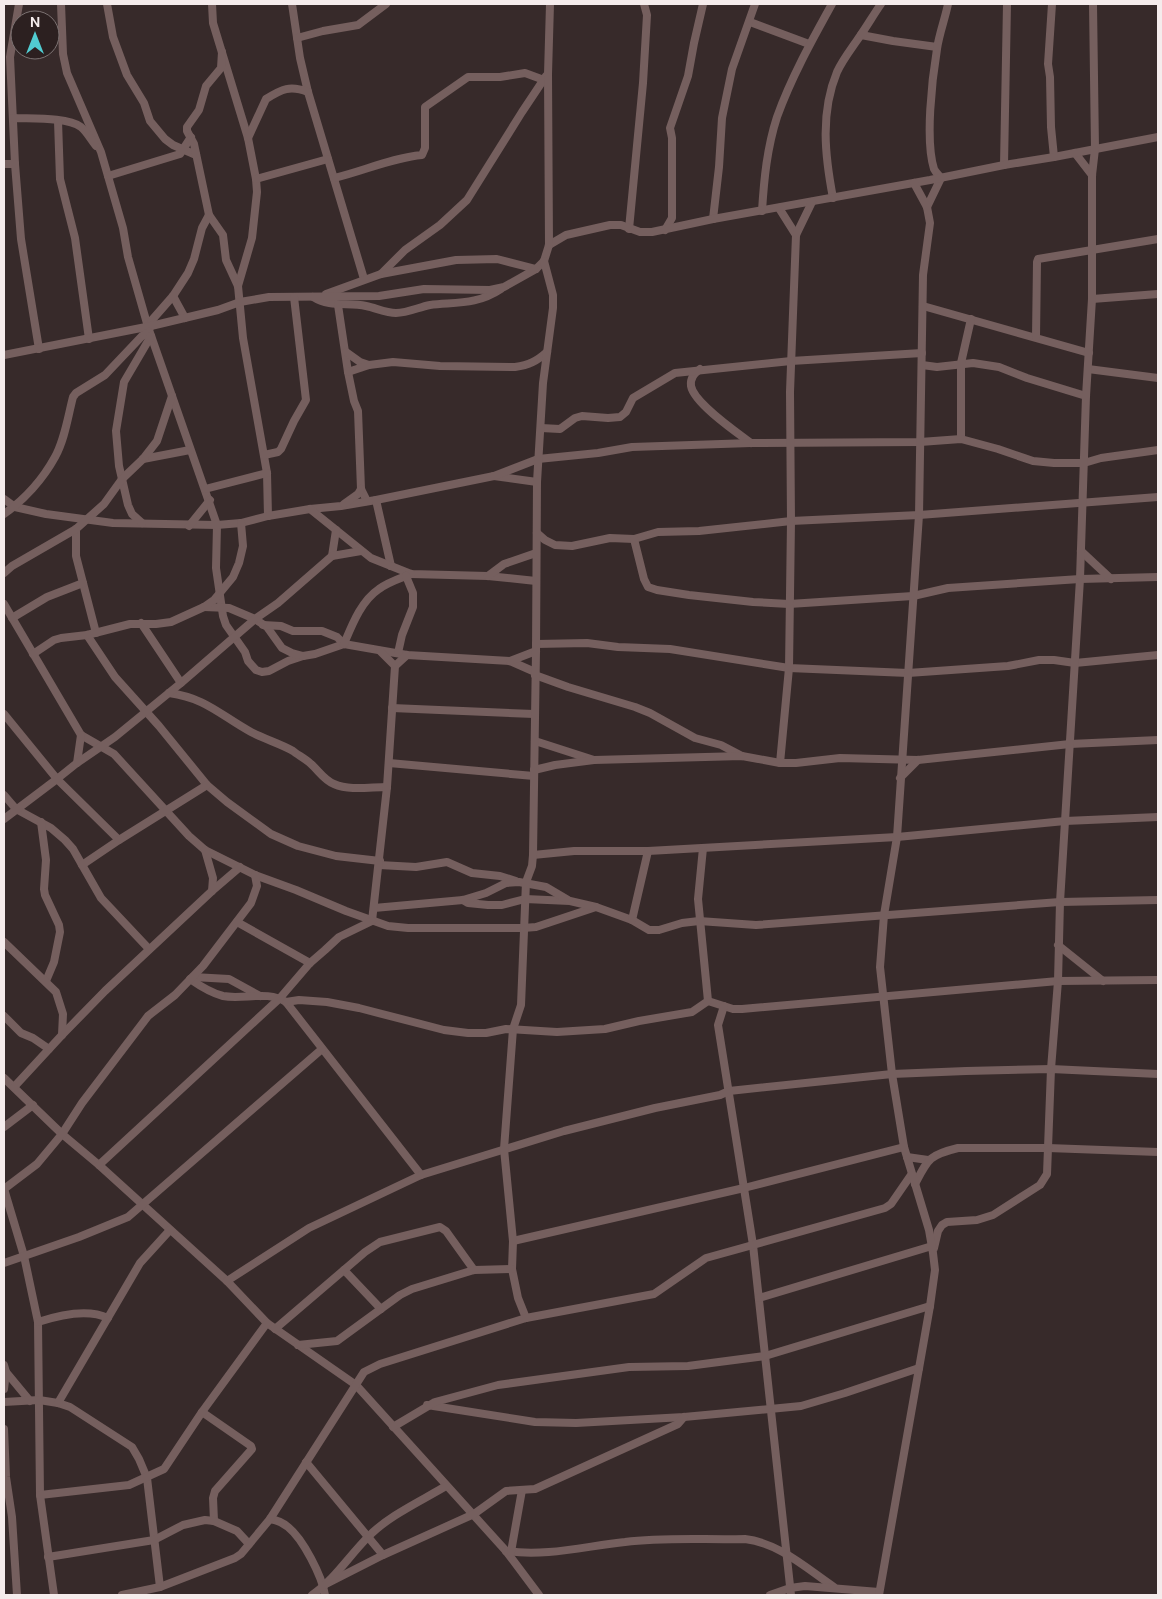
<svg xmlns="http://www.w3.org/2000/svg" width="1162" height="1599" viewBox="0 0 1162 1599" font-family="'DM Sans',sans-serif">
<rect width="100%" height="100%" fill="#372a2a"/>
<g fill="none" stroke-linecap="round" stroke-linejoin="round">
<!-- minor -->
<g stroke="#755f5e" stroke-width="8">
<polyline points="19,4 10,57 15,164 21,239 39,349"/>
<polyline points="61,4 63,54 67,73 101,152 123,228 128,257 148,327 217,525 216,568 223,616 226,625 245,652 248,661 256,670 262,672 269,671 288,661 303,656"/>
<polyline points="107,4 113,37 127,75 144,103 150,121 165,139 173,145 196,155"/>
<polyline points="212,4 213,23 248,138 256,179 257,192 252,238 238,286"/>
<polyline points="292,4 300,58 308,92 364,279"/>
<polyline points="1052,4 1048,64 1050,77 1051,127 1054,157"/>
<polyline points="750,22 809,44"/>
<polyline points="861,35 893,41 937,47"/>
<polyline points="297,38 323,31 358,25 386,4"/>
<polyline points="222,52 221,68 206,86 199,110 187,127 187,131 194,144 209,215 223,235 226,260 238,286 243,338 267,473 268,516"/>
<path d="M13 118C31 119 67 117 81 127 87 132 91 140 96 146"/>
<polyline points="58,121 60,179 75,238 89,339"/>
<path d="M248 138 266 99C282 89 290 85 308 92"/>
<polyline points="1075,153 1092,175"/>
<polyline points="4,164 15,164"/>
<polyline points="1004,165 1007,4"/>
<polyline points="108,176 180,154 191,137"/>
<path d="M334 178C364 171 391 158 422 155L425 148V107L468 77H500L525 73 544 80"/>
<polyline points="256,179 328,159"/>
<path d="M833 198C825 156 820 113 837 72 843 59 852 48 860 36 867 26 874 14 881 4"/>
<path d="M927 207 941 178C939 175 936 173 934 169 925 141 932 79 937 49 939 34 945 19 948 4"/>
<polyline points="779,208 796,235"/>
<path d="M762 211C764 179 767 148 777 117 791 78 812 40 832 4"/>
<polyline points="713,219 719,167 722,118 732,69 755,4"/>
<polyline points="629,229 643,83 647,15 644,4"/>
<polyline points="665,230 672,218 672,138 670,128 688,76 694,43 703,4"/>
<polyline points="549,245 566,235 610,225 621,225 640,232 652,232 713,219 930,180 1004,165 1054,157 1158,137"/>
<polyline points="381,274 405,250 440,225 467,200 522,112 546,76"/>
<polyline points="326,294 381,274 456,260 497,259 536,269"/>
<polyline points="173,296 185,318"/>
<path d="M313 297C330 308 348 302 366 306 376 308 386 313 396 313 408 313 419 307 430 305 456 302 477 305 501 289"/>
<polyline points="1092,299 1158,294"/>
<polyline points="338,305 348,372 354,401 358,411 361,489 367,501"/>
<polyline points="923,306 1089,353"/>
<polyline points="151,326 152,320 173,296 188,273 194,259 202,228 209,215"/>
<polyline points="1036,337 1037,262 1038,259 1158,239"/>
<polyline points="346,352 360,362 369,365"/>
<polyline points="4,355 151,326 218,310 240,302 269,297 379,296 424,289 490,290 504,287 536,269 544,261 549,245 548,74 550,4"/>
<polyline points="922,365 937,367 973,363 999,367 1027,378 1086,396"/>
<path d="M700 369C694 374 690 378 691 386 694 403 736 432 751 443"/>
<polyline points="1088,369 1158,378"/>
<path d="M348 372 369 365 393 362 440 366 515 367C529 365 537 361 547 352"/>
<polyline points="541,428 560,429 575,418 582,416 608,418 620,417 626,412 633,398 675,373 791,361 922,353"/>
<polyline points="961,439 961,363 971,319"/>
<polyline points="264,455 278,452 281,449 294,421 306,400 294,297"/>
<polyline points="143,459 190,450"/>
<polyline points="494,476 537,482"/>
<polyline points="205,489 267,473"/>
<polyline points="4,499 15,507 46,514 113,523 217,525 241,523 268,516 310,509 341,506 376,500 494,476 538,459 598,453 632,447 751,443 920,442 961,439 998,449 1033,461 1054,463 1084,463 1101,458 1158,450"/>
<polyline points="376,500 391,566"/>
<polyline points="344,504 358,494 361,489"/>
<polyline points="310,509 371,558 411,574 488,576 536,581"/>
<path d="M4 514C24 500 43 479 55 457 65 439 68 416 73 397L76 393 105 375 142 336 149 332"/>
<polyline points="142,523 132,514 128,505 119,466 116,431 124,382 151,336"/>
<polyline points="189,526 210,500"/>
<polyline points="76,529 76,556 96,633"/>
<polyline points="537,533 545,540 555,545 572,546 610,538 634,539 658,532 699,531 791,521 919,515 1158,497"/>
<polyline points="634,539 644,579 648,587 657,590 689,595 753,602 789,604 913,596 948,588 1080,579 1158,577"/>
<polyline points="1081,551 1111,579"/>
<polyline points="332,556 336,530"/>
<polyline points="4,573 12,566 76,529 104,504 122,479 143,459 157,441 172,396"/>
<polyline points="488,576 504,564 536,553"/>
<polyline points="4,604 81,735 114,754 189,836 205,850 255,875 296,890 346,911 388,926 408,928 523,928 536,927 596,907"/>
<polyline points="204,607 229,608 255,619 267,627 282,648 292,653 303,656 315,654 344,644 407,655 510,661 535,672"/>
<polyline points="12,618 47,597 83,583"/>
<polyline points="141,623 181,683"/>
<polyline points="263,625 281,626 293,631 322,631 337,637 344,644"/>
<polyline points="87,635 115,677 159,726 207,785 227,802 271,834 298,846 336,856 380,861"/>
<path d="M344 644C352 625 361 601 379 589 388 582 401 578 411 574"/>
<polyline points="536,644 587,643 618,647 670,649 789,668 908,673 1008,666 1039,660 1054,660 1075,663 1158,655"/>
<polyline points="380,651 395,666"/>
<polyline points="398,653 402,635 413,607 413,593 406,576"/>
<polyline points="33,654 54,640 61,638 87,635 130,624 156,624 171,622 204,607 214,600 233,577 239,563 243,546 241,523"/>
<polyline points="510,661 536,651"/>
<polyline points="535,675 568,687 635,707 650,713 695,738 721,745 742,756"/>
<path d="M169 693C206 698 220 715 251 732 264 739 281 744 293 751 298 755 306 759 311 764 319 771 324 780 334 784 350 791 370 787 387 787"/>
<polyline points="392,708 534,714"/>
<polyline points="4,714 57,779 119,840"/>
<polyline points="535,741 594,760"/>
<polyline points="77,763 81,735"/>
<polyline points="389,763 534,776"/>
<polyline points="780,763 789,668 791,521 790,392 796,235 812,202"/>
<polyline points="534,770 555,765 594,760 742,756 780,763 796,763 840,758 918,760 1070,744 1158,740"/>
<polyline points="900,778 918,760"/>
<polyline points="4,795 16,809 51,828 65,840 73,849 101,898 149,949"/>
<polyline points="4,819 57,779 77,763 115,737 181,683 255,619 278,603 332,556 361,551"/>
<polyline points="41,822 46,860 44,889 45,895 59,925 60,932 54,962 46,981"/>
<polyline points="205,850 213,878 212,891"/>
<polyline points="533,855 574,851 648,851 897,837 1065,821 1158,817"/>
<polyline points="82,865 119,840 207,785"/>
<polyline points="379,865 416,867 447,862 472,873 500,876 516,881"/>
<polyline points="463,900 468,903 488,905 502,905 525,899 570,901 596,907 632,920 649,930 659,930 682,923 699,921 756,925 1060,902 1158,900"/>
<polyline points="374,908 463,900 486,893 506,883 519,882 546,887 568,900"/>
<polyline points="632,920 648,851"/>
<polyline points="372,921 387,787 395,666 407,655"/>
<polyline points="237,922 310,963"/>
<polyline points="4,942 56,992 63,1014 62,1035"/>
<polyline points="1058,945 1103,981"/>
<polyline points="193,977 229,979 260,996"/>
<path d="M190 979C200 986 211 993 223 996 243 1000 268 990 286 1002L421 1175"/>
<polyline points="708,1001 733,1009 742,1009 1058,981 1158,980"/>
<polyline points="286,1002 299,1000 327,1002 359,1008 444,1030 468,1033 486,1033 506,1029 557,1032 605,1029 639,1021 692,1012 708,1001 698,899 703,848"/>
<polyline points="724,1006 718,1025 753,1245 791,1595"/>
<polyline points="4,1016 21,1033 33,1038 49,1049"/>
<polyline points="4,1078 62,1134 99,1165 227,1281 267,1323 356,1385 506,1551 539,1595"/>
<polyline points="14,1087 62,1035 105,991 212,891 240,867"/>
<polyline points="4,1127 33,1105"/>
<polyline points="907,1157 928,1160"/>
<polyline points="99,1165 280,998 310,963 325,950 339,937 372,921"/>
<path d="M915 1184C928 1159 929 1155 958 1148H1048L1158 1152"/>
<polyline points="4,1189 24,1256 38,1322 40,1495 54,1595"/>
<polyline points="4,1189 37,1164 62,1134 82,1103 148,1016 175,995 203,966 251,903 257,886 255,875"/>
<polyline points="513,1241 744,1188 904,1147"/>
<polyline points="934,1248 938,1231 942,1225 947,1222 977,1220 993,1215 1040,1185 1047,1174 1051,1069 1058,981 1060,902 1080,579 1086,396 1092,299 1092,175 1095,149 1093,4"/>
<polyline points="4,1263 79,1237 128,1217 322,1049"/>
<polyline points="344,1270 381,1309"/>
<polyline points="227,1281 309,1228 421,1175 564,1131 655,1108 720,1095 729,1091 892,1074 966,1071 1051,1069 1158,1074"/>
<polyline points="759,1298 932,1246"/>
<polyline points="526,1318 518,1298 512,1269 513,1241 504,1149 513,1029 521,1005 526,882 532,866 533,855 536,651 537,482 543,383 553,308 553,295 544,261"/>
<path d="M38 1322C59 1315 87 1308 108 1318"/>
<polyline points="275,1329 365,1252 380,1242 440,1227 446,1231 474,1270"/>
<polyline points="298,1345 337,1341 400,1295 412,1289 474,1270 512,1269"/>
<polyline points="4,1365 6,1372 4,1389"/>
<polyline points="6,1372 30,1401"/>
<polyline points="4,1402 39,1400 58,1403 70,1407 132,1447 139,1459 147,1478 160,1587"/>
<polyline points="58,1403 140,1263 170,1230"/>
<polyline points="427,1405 535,1422 576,1423 684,1417 801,1406 845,1393 919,1368"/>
<polyline points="202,1412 251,1446 252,1449 215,1491 213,1498 214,1521"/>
<polyline points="393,1427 435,1402 498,1385 629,1367 688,1366 765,1356 930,1306"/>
<polyline points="4,1429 6,1477 12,1517 17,1595"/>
<polyline points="306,1462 383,1555"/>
<polyline points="40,1495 129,1485 164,1469 202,1412 267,1323"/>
<path d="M270 1519C277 1520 282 1522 288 1527 303 1539 322 1576 325 1595"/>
<path d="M506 1551C546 1557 586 1546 625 1542 664 1537 705 1540 745 1539 779 1543 806 1568 834 1587"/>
<polyline points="511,1552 522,1490"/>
<polyline points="48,1557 154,1540 183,1525 205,1520 214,1521 237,1531 249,1544"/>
<polyline points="326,1584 383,1555 474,1514 506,1491 535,1489 678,1424 684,1417"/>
<polyline points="122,1595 160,1587 235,1558 241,1554 270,1519 364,1372 380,1364 526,1318 654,1294 706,1258 885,1208 891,1204 911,1175"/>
<path d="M312 1595C334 1580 349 1556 368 1537 388 1516 421 1501 446 1486"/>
<polyline points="770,1595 790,1588 805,1586 879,1592"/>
<polyline points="879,1595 930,1306 935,1270 933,1253 929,1230 904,1147 892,1074 880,967 884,915 897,837 919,515 923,275 930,223 927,207 914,183"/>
</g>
</g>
<!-- border -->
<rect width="1162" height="1599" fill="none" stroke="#f5ecec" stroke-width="10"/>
<!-- north arrow -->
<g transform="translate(35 35)"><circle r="24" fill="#2c2020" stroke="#7c7272"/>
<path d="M0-4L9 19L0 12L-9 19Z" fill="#51ccd1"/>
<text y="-8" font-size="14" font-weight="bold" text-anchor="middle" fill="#f5ecec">N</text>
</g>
</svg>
